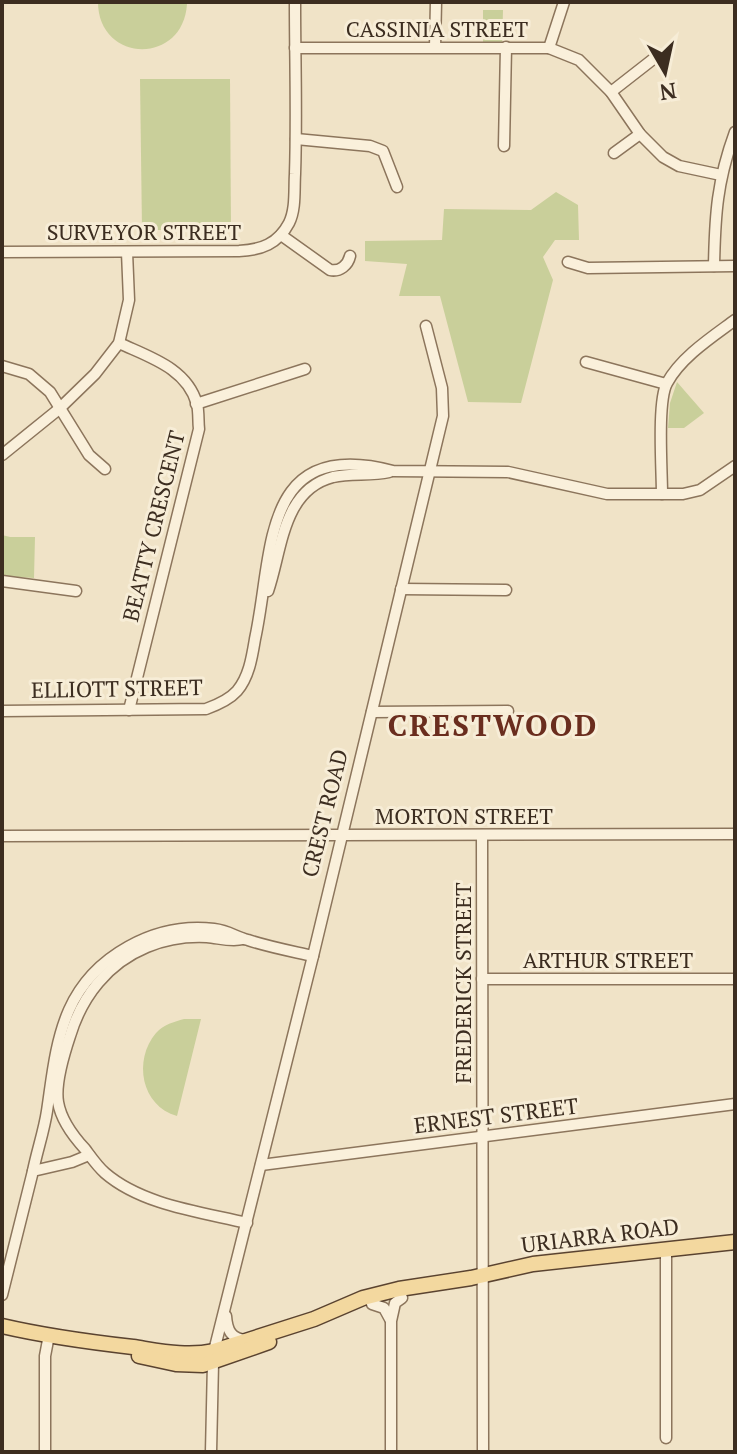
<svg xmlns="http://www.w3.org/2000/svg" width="737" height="1454" viewBox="0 0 737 1454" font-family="'PT Serif',serif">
<rect width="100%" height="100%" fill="#f0e3c7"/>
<!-- green -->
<g fill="#c9cf9a">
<path d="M98 2H187V4C183 66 98 63 98 2Z"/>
<polygon points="483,10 503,10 502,48 483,48"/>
<polygon points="140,79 230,79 231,230 142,230"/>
<polygon points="556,192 578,205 579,240 555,240 543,257 553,280 521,403 468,402 440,296 399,296 407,264 365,261 365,241 442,240 444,209 531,210"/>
<polygon points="677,382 704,413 684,428 668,428 670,403"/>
<polygon points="2,535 10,537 35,537 34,578 2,576"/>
<path d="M184 1019H201L177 1116C141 1106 133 1060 156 1033 164 1024 174 1022 184 1019Z"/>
</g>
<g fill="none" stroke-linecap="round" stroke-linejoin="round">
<!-- minor casing -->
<g stroke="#8c755c" stroke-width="13">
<g id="minor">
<polyline points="435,47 436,2"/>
<polyline points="295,48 549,48 579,60 611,92 640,134 663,157 679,166 721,175"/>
<polyline points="549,48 564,2"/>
<polyline points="611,92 652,60"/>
<polyline points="296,139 370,146 383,151 397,187"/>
<polyline points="504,146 506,47"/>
<polyline points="614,153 640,134"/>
<path d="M281 235 330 270C340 272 348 265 350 256"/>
<path d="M2 252 239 251C261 250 278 244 289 223 296 209 294 190 295 174 297 117 295 59 295 2"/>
<polyline points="568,262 588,268 735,266"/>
<path d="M714 266C715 215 717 181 735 132"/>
<path d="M119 343C149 357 187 368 197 404 199 412 198 421 199 429L129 710"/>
<polyline points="586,362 666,384"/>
<polyline points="2,366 29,374 50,392 89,455 105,469"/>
<polyline points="196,404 305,369"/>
<polyline points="2,455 59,409 95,374 119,343 129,300 127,252"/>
<path d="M662 494C662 470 657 401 667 383 681 357 712 337 735 320"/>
<polyline points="2,581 76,591"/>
<polyline points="401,589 506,590"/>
<path d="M268 591C282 551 282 490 333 477 351 473 371 476 389 472"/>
<path d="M2 711 206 709C217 705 229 700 237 691 249 677 252 657 255 639 274 552 260 436 393 471L508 472 607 494H683L700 490 735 466"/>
<polyline points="372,712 508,711"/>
<polyline points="482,835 483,1452"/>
<polyline points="2,836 735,834"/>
<path d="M243 939C231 942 219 938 207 937 187 936 166 939 147 947 108 963 82 996 70 1036 64 1054 55 1084 58 1102 61 1120 73 1136 85 1149 91 1157 97 1166 105 1173 142 1205 201 1212 247 1223"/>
<polyline points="482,979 735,979"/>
<polyline points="261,1165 735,1104"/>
<path d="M33 1171C37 1151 44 1131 47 1111 52 1078 55 1042 69 1010 93 956 155 922 214 929 230 931 235 937 248 940 269 947 291 951 313 956"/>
<polyline points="666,1249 666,1438"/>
<polyline points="2,1295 33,1171 72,1162 89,1155"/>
<polyline points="372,1304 384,1308 390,1319"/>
<path d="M226 1316C227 1330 231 1339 246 1340"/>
<polyline points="214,1351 313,956 443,416 442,388 426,326"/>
<polyline points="45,1452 45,1356 49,1335"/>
<polyline points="211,1452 213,1363"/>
<polyline points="391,1452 391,1321 395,1303 402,1298"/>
</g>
</g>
<!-- major casing -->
<g stroke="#5a4330" stroke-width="17">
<g id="major">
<path d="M2 1326C45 1336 89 1342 133 1347 160 1351 187 1357 214 1351L314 1319 363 1298 399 1289 471 1278 533 1264 735 1242"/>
<polyline points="139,1356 176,1364 203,1365 269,1342"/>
</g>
</g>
<!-- minor -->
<use href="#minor" stroke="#faf0db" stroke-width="10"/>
<!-- major -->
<use href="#major" stroke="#f3d89f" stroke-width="14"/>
</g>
<g text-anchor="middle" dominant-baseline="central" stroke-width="6" stroke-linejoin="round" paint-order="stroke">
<!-- street labels -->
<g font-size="22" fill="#3c2d20" stroke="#f7edd7">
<text x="437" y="28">CASSINIA STREET</text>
<text x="144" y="231">SURVEYOR STREET</text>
<text transform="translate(153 526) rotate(-76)">BEATTY CRESCENT</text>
<text transform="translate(117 688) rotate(-1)">ELLIOTT STREET</text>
<text transform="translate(324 813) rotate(-76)">CREST ROAD</text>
<text x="464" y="815">MORTON STREET</text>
<text x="608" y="959">ARTHUR STREET</text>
<text transform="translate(462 983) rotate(-90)">FREDERICK STREET</text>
<text transform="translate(496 1115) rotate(-7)">ERNEST STREET</text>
<text transform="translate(600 1235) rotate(-7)">URIARRA ROAD</text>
</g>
<!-- district labels -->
<g font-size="30" font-weight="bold" letter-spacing="2" fill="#6a2d1e" stroke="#f7edd7">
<text x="493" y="725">CRESTWOOD</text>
</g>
</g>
<!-- border -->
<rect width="737" height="1454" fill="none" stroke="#3c2d20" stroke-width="8"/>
<!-- north arrow -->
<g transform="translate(665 72) rotate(171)" stroke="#f7edd7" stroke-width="6" paint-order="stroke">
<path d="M0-6L14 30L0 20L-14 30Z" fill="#3c2d20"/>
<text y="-12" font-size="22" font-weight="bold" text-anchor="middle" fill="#3c2d20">N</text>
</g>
</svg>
